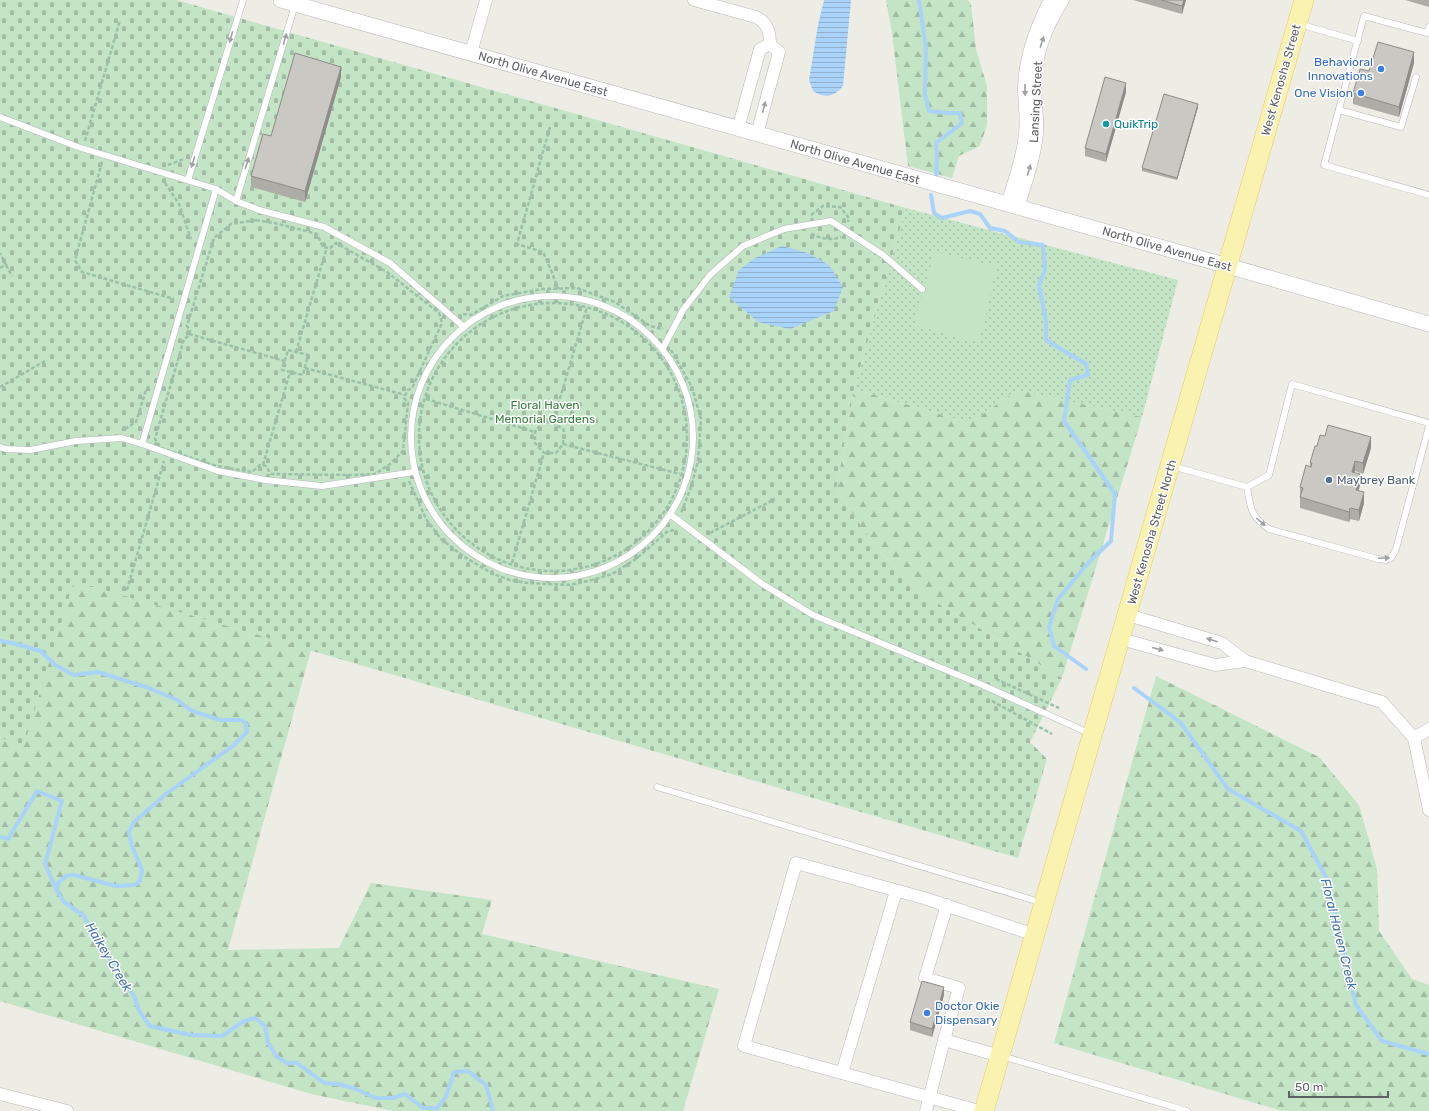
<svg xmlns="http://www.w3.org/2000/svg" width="1429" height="1111" viewBox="0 0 1429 1111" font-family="Rubik,sans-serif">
<defs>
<pattern id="grass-dots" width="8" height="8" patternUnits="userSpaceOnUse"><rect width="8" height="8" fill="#c3e4c5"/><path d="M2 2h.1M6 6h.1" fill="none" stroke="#a2bca4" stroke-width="1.8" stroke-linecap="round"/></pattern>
<pattern id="forest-firs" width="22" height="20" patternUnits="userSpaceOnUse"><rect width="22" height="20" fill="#c3e4c5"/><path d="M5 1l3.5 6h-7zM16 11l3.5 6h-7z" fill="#a2bca4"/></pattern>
<pattern id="cemetery-stones" width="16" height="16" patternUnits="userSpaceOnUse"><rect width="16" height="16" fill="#c3e4c5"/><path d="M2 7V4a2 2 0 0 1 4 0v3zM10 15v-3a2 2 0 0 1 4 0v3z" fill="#a2bca4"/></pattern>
<pattern id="water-rules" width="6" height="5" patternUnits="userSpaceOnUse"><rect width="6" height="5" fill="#aad3fa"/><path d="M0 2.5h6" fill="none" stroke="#8eafce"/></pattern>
</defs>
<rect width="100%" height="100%" fill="#eeede5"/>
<!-- grass -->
<polygon fill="url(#grass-dots)" points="906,208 1178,280 1142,417 1017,390 970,423 854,389"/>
<!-- forest -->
<g fill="url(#forest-firs)">
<polygon points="886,0 968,0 971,4 976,49 987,86 987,125 980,146 959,156 952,178 908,166 892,33"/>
<polygon points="854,389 970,423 1017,390 1142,417 1062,678 914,589 876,547 836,490"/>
<polygon points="74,580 311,650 228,950 339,948 371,883 492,900 482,934 719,989 683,1111 393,1111 311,1094 0,1001 0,738 24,744"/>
<polygon points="1156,676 1319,757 1359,805 1377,869 1379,931 1412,979 1429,985 1429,1111 1282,1111 1054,1043"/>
</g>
<!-- cemetery -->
<polygon fill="url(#cemetery-stones)" points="0,0 176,0 906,208 854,389 836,490 876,547 914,589 1062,678 1030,742 1047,759 1018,858 74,581 24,745 0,738"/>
<!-- garden -->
<polygon fill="#c3e4c5" points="934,252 997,266 979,343 914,325"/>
<!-- water -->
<g fill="url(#water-rules)">
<path d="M824 0H851L843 86C834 97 825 99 813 91L809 80 818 25Z"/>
<polygon points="782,246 808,253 829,265 843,287 834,311 790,329 758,322 729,297 739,270 755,258"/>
</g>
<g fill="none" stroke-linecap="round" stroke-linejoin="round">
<!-- stream -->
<g stroke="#aad3fa" stroke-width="4">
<polyline points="919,0 926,48 925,94 929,111 948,113 960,113 962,123 936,143 937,158 936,177"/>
<polyline points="931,195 934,213 942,218 970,211 980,214 990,228 1005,231 1019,242 1043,245 1045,270 1039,285 1046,321 1046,340 1086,364 1088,375 1070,380 1064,421 1115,494 1111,541 1089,562 1058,599 1049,627 1054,646 1086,669"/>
<polyline points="0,641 12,643 41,651 55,665 74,675 98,672 149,688 177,700 192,711 220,720 242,720 246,724 247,732 234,745 166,794 133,823 129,832 131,844 142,870 140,881 135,885 116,886 74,875 66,876 58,883 57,891 64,902 84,916 91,930 134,996 139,1011 150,1026 191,1035 222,1036 244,1021 255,1018 265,1026 268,1043 277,1057 287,1063 297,1063 324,1083 338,1084 353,1088 376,1098 393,1098 405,1094 423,1108 437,1108 446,1097 454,1072 468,1071 486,1085 493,1111"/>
<polyline points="1134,688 1180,722 1228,789 1301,831 1327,879 1356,1005 1382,1041 1429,1054"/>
<polyline points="0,837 8,839 37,791 62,801 45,864 57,891"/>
</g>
<!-- service casing -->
<g stroke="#b6b7bb" stroke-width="7">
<g id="service">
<polyline points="1299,24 1358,41"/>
<polyline points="1429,27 1427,33 1364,16 1324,165 1429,195"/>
<polyline points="1339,110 1401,127 1416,77"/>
<polyline points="0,117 78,147 216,189 236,201 259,210 324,227 390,263 464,327"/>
<polyline points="188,180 243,0"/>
<polyline points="236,201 295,5"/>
<circle cx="552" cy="437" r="141"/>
<polyline points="663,348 683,310 710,275 743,246 784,229 831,221 883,255 922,289"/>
<polyline points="142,444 216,189"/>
<polyline points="0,447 6,449 30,450 76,441 122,438 142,444 218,471 265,480 322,486 414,472"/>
<polyline points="1172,466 1247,487 1269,475 1292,384 1429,423"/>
<path d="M1247 487C1251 509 1250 516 1269 529L1378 559 1386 560 1391 558 1396 549 1429 426"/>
<polyline points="671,515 761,583 813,615 980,684 1091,734"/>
<polyline points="657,787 1043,903"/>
<polyline points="1002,1056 1187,1111"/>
</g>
</g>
<!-- minor casing -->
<g stroke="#b6b7bb" stroke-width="13">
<g id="minor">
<path d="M694 0 756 17C767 23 770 31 770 44"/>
<polyline points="471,53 486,0"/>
<polyline points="738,129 760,49 770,44 779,52 757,134"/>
<path d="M1007 204C1014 181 1023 157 1025 133 1027 118 1024 103 1024 87 1025 56 1036 27 1050 0"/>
<path d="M1018 208C1025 184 1035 158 1037 133 1038 117 1035 102 1035 87 1035 54 1046 27 1063 0"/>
<polyline points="1128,615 1222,643 1245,661 1382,702 1414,738 1429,810"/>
<polyline points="1121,639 1215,665 1245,661"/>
<polyline points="1414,738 1429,729"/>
<polyline points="944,1040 1000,1056"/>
<polyline points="842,1073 896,891"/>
<polyline points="0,1094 67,1111"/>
<polyline points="926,1111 944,1040 959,988 925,978 947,905"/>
<polyline points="979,1111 744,1046 796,863 924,898 1035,935"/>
</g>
</g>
<!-- tertiary casing -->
<g stroke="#b6b7bb" stroke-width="16">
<polyline id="tertiary" points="281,0 1228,266 1429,324"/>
</g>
<!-- primary casing -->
<g stroke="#e9ca64" stroke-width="20">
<polyline id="primary" points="984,1111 1304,0"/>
</g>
<!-- path -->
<g stroke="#9bc2a9" stroke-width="2.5" stroke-dasharray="4 2" stroke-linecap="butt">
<polyline points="550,127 517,244 543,252 551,270 558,289"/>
<polyline points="85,141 120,20"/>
<polyline points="102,162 75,260 82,272 174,299"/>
<polyline points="168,165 184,159"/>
<polyline points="165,183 179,204 191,239"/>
<polyline points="811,215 823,206 840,207 849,218 848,222"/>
<polygon points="256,220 279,224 317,234 323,247 330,248 336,243 387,272 439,313 442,323 412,388 408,390 404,398 408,403 403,451 390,464 375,474 353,475 271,474 266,466 260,465 252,472 217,466 161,448 155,439 184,339 188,336 190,331 187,326 214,238 231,224"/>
<path d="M811 234C821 238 830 241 841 237"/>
<polyline points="6,265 12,276"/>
<polyline points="0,268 6,265 0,253"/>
<circle cx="553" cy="437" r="134"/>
<polyline points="463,314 471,315 503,296 542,289 577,288 615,302 650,326 662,329 663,328"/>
<polyline points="189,334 285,361"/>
<polygon points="288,350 308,355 303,375 282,370"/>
<polyline points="671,350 692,387 701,419 698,461 691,487 681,513"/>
<polyline points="296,352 327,247"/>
<polyline points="305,368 405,395"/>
<polyline points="0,387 45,361"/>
<polyline points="426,399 535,432"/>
<polyline points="553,422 587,307"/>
<polyline points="125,429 136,422 146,390"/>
<polyline points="563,444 680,474"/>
<polyline points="263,465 290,372"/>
<polyline points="409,481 426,519 441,539 463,556 493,574 510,580 528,583 570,585 592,580 612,574 636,559 668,531 676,530"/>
<polyline points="710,533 775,499"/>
<polyline points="512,563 544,453 556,453 563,444 564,430 553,422 542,423 535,432 535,443 544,453"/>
<polyline points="127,590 164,461"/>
<polyline points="996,679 1059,708"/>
<polyline points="992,701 1052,734"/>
</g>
<!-- service -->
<use href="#service" stroke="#fff" stroke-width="6"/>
<!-- minor -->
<use href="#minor" stroke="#fff" stroke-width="12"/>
<!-- tertiary -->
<use href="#tertiary" stroke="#fff" stroke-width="15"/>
<!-- primary -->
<use href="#primary" stroke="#faf2af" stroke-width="19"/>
</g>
<!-- wall -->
<g fill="#aeaca7">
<polygon points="1133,0 1186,0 1182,14"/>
<polygon points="1405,0 1429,0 1429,7"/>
<polygon points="1414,63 1399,117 1353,104 1353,93 1369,71"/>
<polygon points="341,77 305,202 251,187 251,176 271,136"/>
<polygon points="1126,92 1106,162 1085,156 1085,148"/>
<polygon points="1198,107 1177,180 1142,171 1142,168"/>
<polygon points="1317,446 1371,448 1363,474 1355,471 1354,472 1360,485 1358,491 1364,503 1359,521 1350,519 1349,522 1300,508 1300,487 1310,466 1310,463"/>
<polygon points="944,995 932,1037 910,1030 910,1022"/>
</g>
<!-- shaded-wall -->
<g fill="#8d8c88">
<polygon points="1184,0 1186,0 1182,14 1182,6"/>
<polygon points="1414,52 1414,63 1399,117 1399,107"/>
<polygon points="341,67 341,77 305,202 305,191"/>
<polygon points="1126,83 1126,92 1106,162 1106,154"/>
<polygon points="1198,104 1198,107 1177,180 1177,178"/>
<polygon points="1371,437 1371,448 1363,474 1363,463"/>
<polygon points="1355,461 1355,471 1352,482 1352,472"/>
<polygon points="1360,474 1360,485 1356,501 1356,490"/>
<polygon points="1364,492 1364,503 1359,521 1359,510"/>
<polygon points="1350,508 1350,519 1349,522 1349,512"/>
<polygon points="944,987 944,995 932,1037 932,1029"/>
</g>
<!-- building -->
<g fill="#cac8c2" stroke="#8d8c88">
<polygon points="1161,0 1184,0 1182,6"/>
<polygon points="1378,42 1414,52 1399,107 1353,93 1360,69 1369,71"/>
<polygon points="295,53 341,67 305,191 251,176 263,134 271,136"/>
<polygon points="1105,77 1126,83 1106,154 1085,148"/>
<polygon points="1164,94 1198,104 1177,178 1142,168"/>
<polygon points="1328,425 1371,437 1363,463 1355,461 1352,472 1360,474 1356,490 1364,492 1359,510 1350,508 1349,512 1300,497 1303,488 1300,487 1306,465 1311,467 1312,463 1310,463 1315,446 1317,446 1320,435 1325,436"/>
<polygon points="922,981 944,987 932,1029 910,1022"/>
</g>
<!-- one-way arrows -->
<defs><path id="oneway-solid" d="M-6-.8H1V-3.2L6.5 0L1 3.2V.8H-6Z"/></defs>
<g fill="#9ea0a3">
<use href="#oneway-solid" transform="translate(231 37) rotate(107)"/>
<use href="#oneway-solid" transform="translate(285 39) rotate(-73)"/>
<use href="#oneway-solid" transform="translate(1042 42) rotate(-72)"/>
<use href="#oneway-solid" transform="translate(1025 90) rotate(89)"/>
<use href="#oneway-solid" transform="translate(764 107) rotate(-75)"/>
<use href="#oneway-solid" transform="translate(193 162) rotate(107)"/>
<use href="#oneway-solid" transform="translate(247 163) rotate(-73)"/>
<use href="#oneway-solid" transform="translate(1029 170) rotate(-74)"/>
<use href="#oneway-solid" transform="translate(1261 522) rotate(41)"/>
<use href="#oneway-solid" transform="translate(1384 558) rotate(-3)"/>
<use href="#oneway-solid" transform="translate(1212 640) rotate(-163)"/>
<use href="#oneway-solid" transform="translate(1158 649) rotate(15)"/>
</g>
<!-- markers -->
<g fill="#3f7fe0" stroke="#fff" stroke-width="1.5">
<circle cx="1381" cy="69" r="4"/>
<circle cx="1361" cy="93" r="4"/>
<circle cx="927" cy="1013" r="4"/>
</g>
<circle fill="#0f9aa8" stroke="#fff" stroke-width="1.5" cx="1106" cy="124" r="4"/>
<circle fill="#5c6f8a" stroke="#fff" stroke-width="1.5" cx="1329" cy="480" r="4"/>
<g text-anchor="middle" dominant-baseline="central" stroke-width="3" stroke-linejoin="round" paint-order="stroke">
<!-- shop labels -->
<g font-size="12" fill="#366cbe" stroke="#fff" text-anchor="end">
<text x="1373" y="62">Behavioral<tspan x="1373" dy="14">Innovations</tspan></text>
<text x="1353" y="93">One Vision</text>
<text x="935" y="1006" text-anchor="start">Doctor Okie<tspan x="935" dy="14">Dispensary</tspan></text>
</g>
<!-- street labels -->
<g font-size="12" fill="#5d6065" stroke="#fff">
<text transform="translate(543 74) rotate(16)">North Olive Avenue East</text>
<text transform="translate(1281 80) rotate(-74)">West Kenosha Street</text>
<text transform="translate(1036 102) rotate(-87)">Lansing Street</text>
<text transform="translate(855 162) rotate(16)">North Olive Avenue East</text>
<text transform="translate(1167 249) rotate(16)">North Olive Avenue East</text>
<text transform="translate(1152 532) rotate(-74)">West Kenosha Street North</text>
</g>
<!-- culture labels -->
<g font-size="12" fill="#0d838f" stroke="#fff" text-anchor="start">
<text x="1114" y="124">QuikTrip</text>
</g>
<!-- park labels -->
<g font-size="12" fill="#398040" stroke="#fff">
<text x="545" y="405">Floral Haven<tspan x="545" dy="14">Memorial Gardens</tspan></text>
</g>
<!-- service labels -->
<g font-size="12" fill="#4e5e75" stroke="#fff" text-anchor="start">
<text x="1337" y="480">Maybrey Bank</text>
</g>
<!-- water labels -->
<g font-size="13" font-style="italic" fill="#4773ac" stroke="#fff">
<text transform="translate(1339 934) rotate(76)">Floral Haven Creek</text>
<text transform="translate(109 957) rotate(59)">Haikey Creek</text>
</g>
</g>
<!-- scale -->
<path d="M1289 1091v6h99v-6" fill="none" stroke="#5d6065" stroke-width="2"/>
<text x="1295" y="1091" font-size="12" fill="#5d6065" stroke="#ffffff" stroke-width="3" paint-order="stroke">50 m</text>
</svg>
